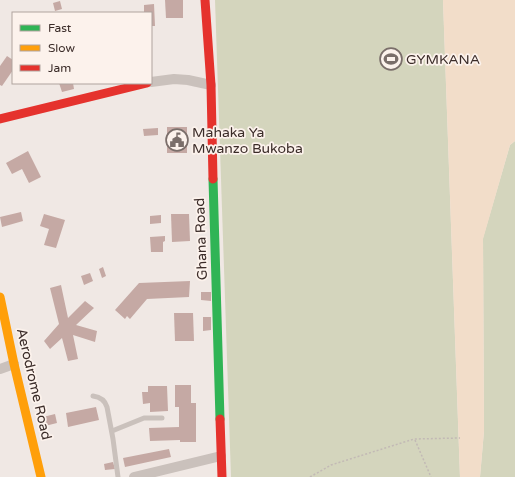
<svg xmlns="http://www.w3.org/2000/svg" width="515" height="477" viewBox="0 0 515 477" font-family="'Varela Round',sans-serif">
<rect width="100%" height="100%" fill="#f0e8e4"/>
<!-- green -->
<g fill="#d4d5bd">
<polygon points="215,0 443,0 460,477 231,477"/>
<polygon points="515,141 515,477 480,477 484,431 483,238 510,145"/>
</g>
<!-- sand -->
<polygon fill="#f2ddc9" points="443,0 515,0 515,141 510,145 483,239 484,431 480,477 460,477"/>
<!-- building -->
<g fill="#c5a9a4">
<polygon points="165,0 183,0 183,18 166,18"/>
<polygon points="60,1 62,9 55,11 53,3"/>
<polygon points="154,4 155,26 151,26 151,13 144,13 144,5"/>
<polygon points="7,56 13,60 13,70 2,86 0,85 0,66"/>
<polygon points="59,83 73,83 74,89 62,92"/>
<rect x="167" y="127" width="20" height="26"/>
<polygon points="158,128 158,135 144,136 143,129"/>
<polygon points="28,151 41,177 29,183 22,169 12,174 6,163"/>
<polygon points="21,212 23,221 2,227 0,217"/>
<polygon points="44,214 65,220 56,248 44,245 49,229 40,226"/>
<polygon points="171,214 189,214 190,241 172,242"/>
<polygon points="161,215 161,223 150,224 150,216"/>
<polygon points="165,236 165,241 163,242 163,252 151,252 150,237"/>
<polygon points="103,267 106,276 102,278 99,269"/>
<polygon points="90,273 93,281 84,285 81,276"/>
<polygon points="190,281 189,297 147,299 130,319 127,316 125,319 115,310 139,283"/>
<polygon points="61,285 68,318 85,301 94,308 76,325 97,331 95,342 73,335 78,359 68,361 62,338 50,349 44,341 59,324 50,288"/>
<polygon points="201,292 211,292 211,301 201,300"/>
<polygon points="174,313 193,313 194,341 175,341"/>
<polygon points="203,317 211,317 211,330 203,331"/>
<polygon points="175,385 191,385 191,403 196,403 196,442 180,442 180,440 150,441 149,428 179,427 179,407 175,407"/>
<polygon points="148,386 167,386 168,411 150,412 150,403 143,404 142,392 148,392"/>
<polygon points="96,407 99,420 68,427 66,413"/>
<polygon points="55,414 57,423 45,426 43,417"/>
<polygon points="169,449 171,457 125,467 123,458"/>
<polygon points="113,462 115,469 105,470 104,464"/>
</g>
<g fill="none" stroke-linecap="round" stroke-linejoin="round">
<!-- path -->
<g stroke="#c2b9b5" stroke-width="1.5" stroke-dasharray="2 2" stroke-linecap="butt">
<polyline points="415,440 431,477"/>
<polyline points="310,477 331,465 414,439 460,438"/>
</g>
<!-- lane -->
<g stroke="#cac1bc" stroke-width="5">
<path d="M93 396C100 397 105 400 107 407L113 439 118 477"/>
<polyline points="112,431 144,418 162,418"/>
</g>
<!-- street -->
<g stroke="#cac1bc" stroke-width="10">
<polyline points="151,82 174,79 188,80 211,85"/>
<polyline points="0,369 14,364"/>
<polyline points="134,477 221,456"/>
</g>
<!-- fast -->
<polyline stroke="#30b455" stroke-width="9" points="213,179 220,419"/>
<!-- slow -->
<polyline stroke="#ff9f0a" stroke-width="9" points="0,297 14,364 41,477"/>
<!-- jam -->
<g stroke="#e5322d" stroke-width="9">
<polyline points="205,0 211,85 213,179"/>
<polyline points="0,119 147,83"/>
<polyline points="220,419 222,477"/>
</g>
</g>
<!-- icons -->
<defs>
<g id="stadium-ring" transform="scale(1.15)"><circle r="9.5" fill="#fcf2ec" stroke="#7a6e6a" stroke-width="1.5"/><path d="M0-5a6.5 5 0 1 0 0 10a6.5 5 0 1 0 0-10ZM-3.5-1.8h7v3.6h-7Z" fill="#7a6e6a"/></g>
<g id="civic-ring" transform="scale(1.15)"><circle r="9.5" fill="#fcf2ec" stroke="#7a6e6a" stroke-width="1.5"/><path d="M-.6-6.5H3V-4.5H.6V-3L4-1V1h2V6H-6V1h2V-1L-.6-3ZM-1.2 2.5V6h2.4V2.5Z" fill="#7a6e6a"/></g>
</defs>
<g fill-rule="evenodd">
<use href="#stadium-ring" x="391" y="59"/>
<use href="#civic-ring" x="177" y="140"/>
</g>
<g text-anchor="middle" dominant-baseline="central" stroke-width="3.5" stroke-linejoin="round" paint-order="stroke">
<!-- poi labels -->
<g font-size="14" fill="#3b2c29" stroke="#fcf2ec" text-anchor="start">
<text x="406" y="59">GYMKANA</text>
<text x="192" y="132">Mahaka Ya<tspan x="192" dy="16">Mwanzo Bukoba</tspan></text>
</g>
<!-- street labels -->
<g font-size="14" fill="#3b2c29" stroke="#fcf2ec">
<text transform="translate(201 239) rotate(-92)">Ghana Road</text>
<text transform="translate(34 384) rotate(77)">Aerodrome Road</text>
</g>
</g>
<!-- legend -->
<rect x="12" y="12" width="140" height="72" fill="#fcf2ec" stroke="#afa39e"/>
<rect x="20" y="25" width="20" height="6" fill="#30b455" stroke="#afa39e"/>
<text x="48" y="32" font-size="12" fill="#3b2c29">Fast</text>
<rect x="20" y="45" width="20" height="6" fill="#ff9f0a" stroke="#afa39e"/>
<text x="48" y="52" font-size="12" fill="#3b2c29">Slow</text>
<rect x="20" y="65" width="20" height="6" fill="#e5322d" stroke="#afa39e"/>
<text x="48" y="72" font-size="12" fill="#3b2c29">Jam</text>
</svg>
